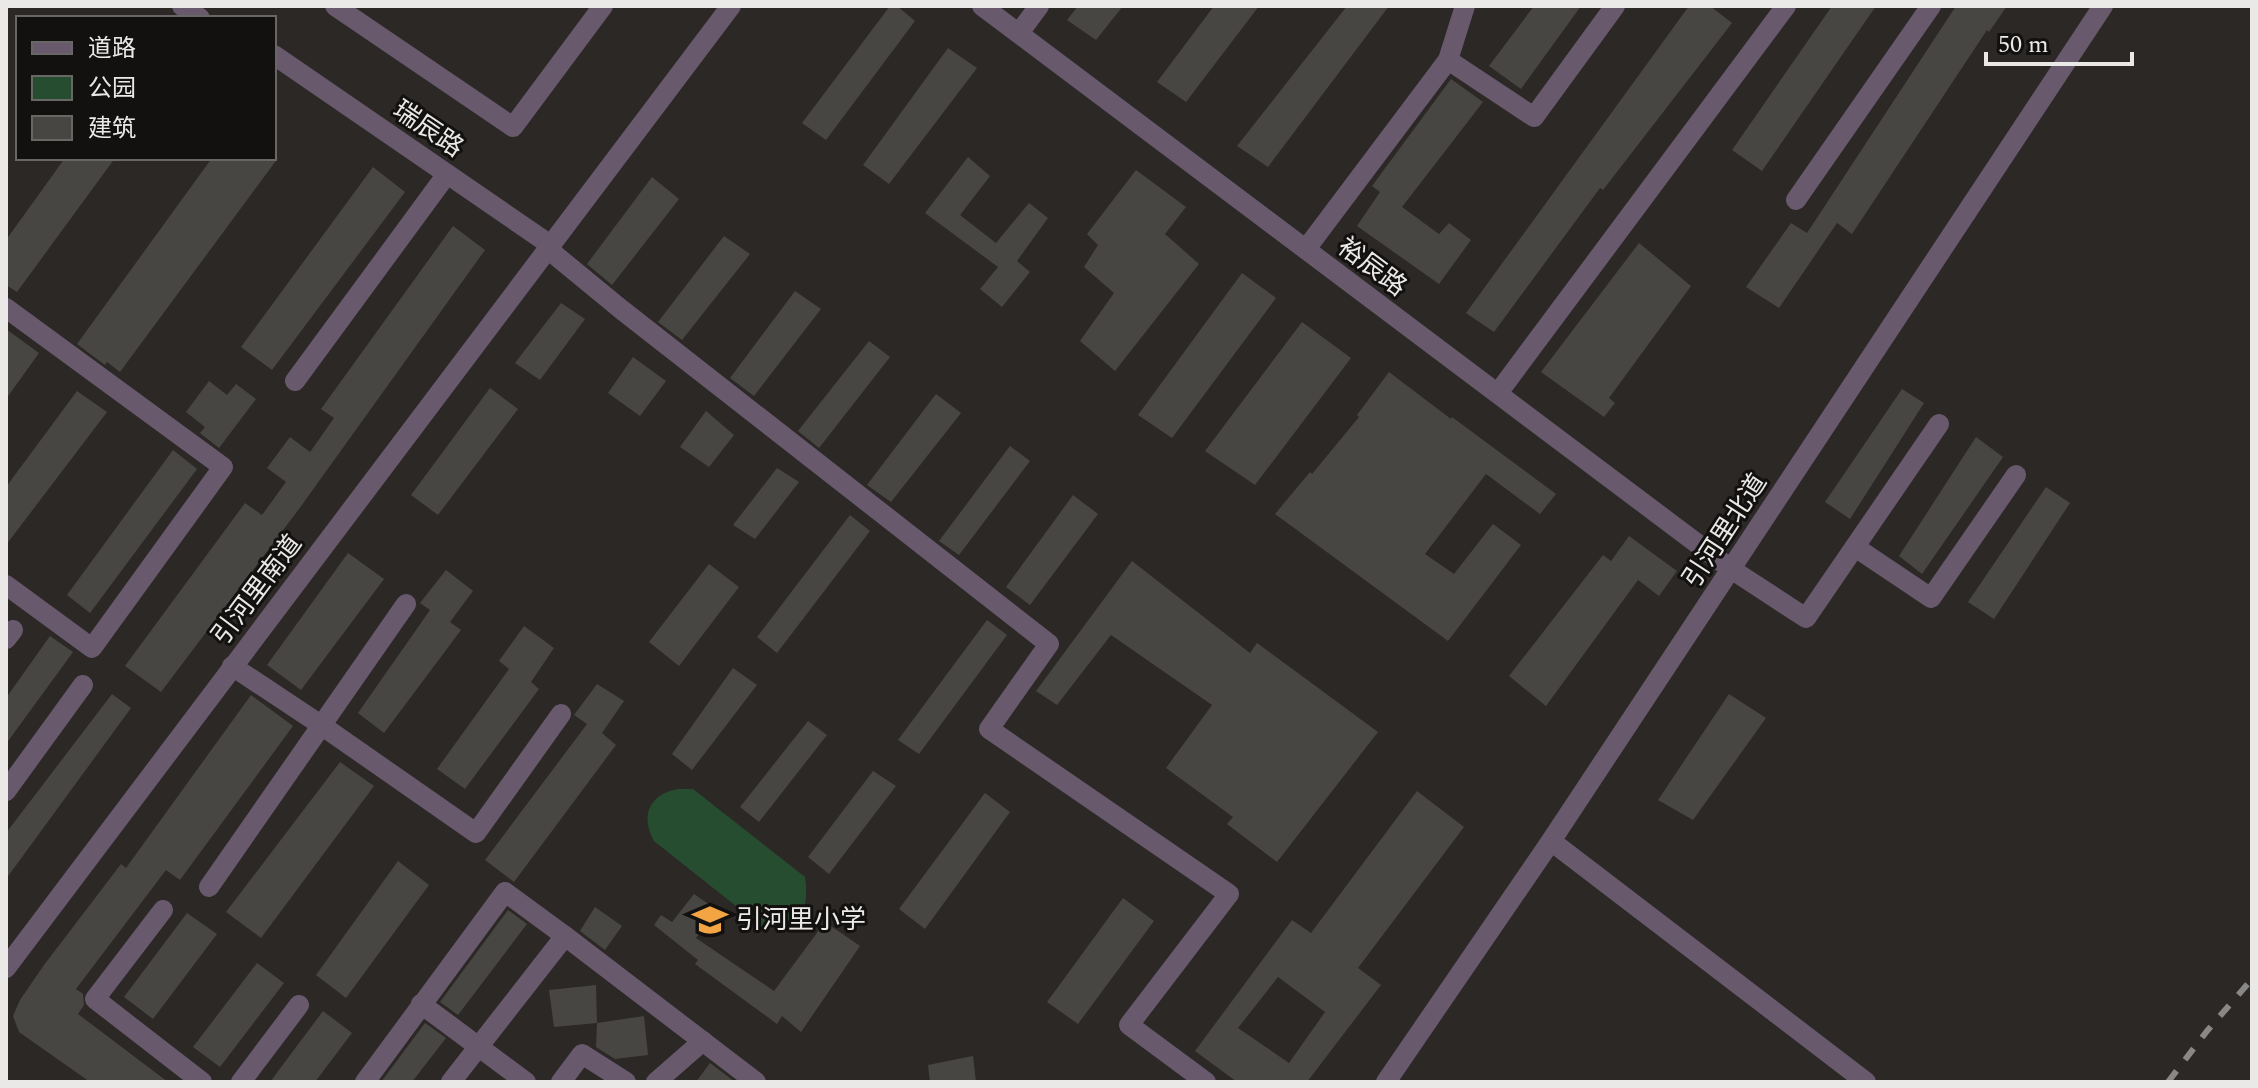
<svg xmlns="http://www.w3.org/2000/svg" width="2258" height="1088" viewBox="0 0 2258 1088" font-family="Spectral,'Noto Sans SC',serif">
<rect width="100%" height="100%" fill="#2b2826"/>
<!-- green -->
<path fill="#274d31" d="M678 789H693L805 877C810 912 799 932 761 926L654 841C640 816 649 794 678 789Z"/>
<!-- building -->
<g fill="#484643" fill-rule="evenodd">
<polygon points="890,6 897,6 915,21 826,140 802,123"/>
<polygon points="1078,6 1123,6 1096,40 1067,20"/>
<polygon points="1214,6 1259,6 1186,102 1157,82"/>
<polygon points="1347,6 1389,6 1268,167 1237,146"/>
<polygon points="1534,6 1581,6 1521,89 1489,66"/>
<polygon points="1689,6 1710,6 1732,23 1603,190 1600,188 1494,332 1466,313"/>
<polygon points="1832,6 1876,6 1762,171 1732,150"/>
<polygon points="1956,6 2007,6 1989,32 1987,30 1852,234 1837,223 1779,308 1746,287 1791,223 1807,233"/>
<polygon points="948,48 977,68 889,184 863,165"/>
<polygon points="1451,79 1483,102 1402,207 1439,234 1449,223 1471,240 1439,284 1357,226 1380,192 1372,186"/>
<polygon points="968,157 990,176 960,215 996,243 1029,203 1048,218 1017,261 1030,272 1002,307 980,289 998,267 925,213"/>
<polygon points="65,158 115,158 17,292 6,285 6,240"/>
<polygon points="212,158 278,158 120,372 107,362 105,365 77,344"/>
<polygon points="373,167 405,192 272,370 241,347"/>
<polygon points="1136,170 1186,207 1165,234 1199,264 1115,371 1080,341 1114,293 1084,267 1098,245 1087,234"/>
<polygon points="652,177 679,199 612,285 587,264"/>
<polygon points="453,226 485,250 299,509 161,692 125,666 245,503 262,515 286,482 267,468 290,437 310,452 334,418 321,409"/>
<polygon points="724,236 750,254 682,340 658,322"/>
<polygon points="1639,243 1691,286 1609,398 1615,403 1604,417 1541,372"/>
<polygon points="1242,273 1276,298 1172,438 1138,415"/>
<polygon points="795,291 821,309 754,396 730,378"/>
<polygon points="561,303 585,319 540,380 515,363"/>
<polygon points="1302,322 1351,358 1255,485 1205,451"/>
<polygon points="6,329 39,353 6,399"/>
<polygon points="869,341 890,357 819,448 798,431"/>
<polygon points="633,357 666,381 640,416 608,393"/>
<polygon points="1389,372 1451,419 1452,417 1556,494 1540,514 1486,474 1425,554 1454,574 1493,524 1521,545 1448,641 1275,514 1310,472 1312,474 1359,417 1357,415"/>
<polygon points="209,381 227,395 236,384 256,399 219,448 200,433 205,427 186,412"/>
<polygon points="490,388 518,409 438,515 411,495"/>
<polygon points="1902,389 1924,403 1850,519 1825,502"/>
<polygon points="77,391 107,412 6,545 6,487"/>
<polygon points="936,394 961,413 891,502 867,485"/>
<polygon points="706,411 734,435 709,467 680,447"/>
<polygon points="1976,437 2003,457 1922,574 1899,556"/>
<polygon points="1010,446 1030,461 959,555 939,541"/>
<polygon points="173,450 197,469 90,613 67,595"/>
<polygon points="777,468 799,482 755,539 733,525"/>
<polygon points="2046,487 2070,503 1994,619 1968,602"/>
<polygon points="1073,495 1098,514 1030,605 1006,587"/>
<polygon points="850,515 870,531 777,653 757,637"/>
<polygon points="1629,536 1677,571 1659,596 1638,580 1546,706 1509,676 1603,555 1611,561"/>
<polygon points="348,553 384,579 301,690 267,665"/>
<polygon points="1132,561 1250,653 1257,643 1378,732 1277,862 1227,824 1233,817 1166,768 1212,705 1111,635 1057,705 1036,691"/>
<polygon points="709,564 739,587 679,666 649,642"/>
<polygon points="446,570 473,591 450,622 461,630 384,733 358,713 430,610 420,603"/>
<polygon points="987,620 1007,635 919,754 898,740"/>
<polygon points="524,626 554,648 531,682 539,689 465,789 437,769 509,669 499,661"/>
<polygon points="50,636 73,652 6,744 6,698"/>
<polygon points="733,668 757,685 692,770 672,754"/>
<polygon points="597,684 624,701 602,733 616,745 514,882 485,860 587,724 574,715"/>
<polygon points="112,694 131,708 6,879 6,833"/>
<polygon points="1729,694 1766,718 1693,820 1658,800"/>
<polygon points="251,695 293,726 180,880 166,870 76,989 83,994 84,1005 78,1014 168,1082 90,1082 19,1032 13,1016 20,1000 44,965 121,864 126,868"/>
<polygon points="808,721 827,735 759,822 740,807"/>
<polygon points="340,762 374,786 261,938 226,912"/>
<polygon points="873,771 896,786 829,874 808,857"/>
<path d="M1417 791 1464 827 1358 968 1381 985 1307 1082H1237L1195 1051 1292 920 1311 933ZM1278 977 1325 1012 1289 1063 1238 1028Z"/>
<polygon points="985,793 1010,812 925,929 899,909"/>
<polygon points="398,861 429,885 346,998 316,975"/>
<polygon points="694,894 717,910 696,938 774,991 825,922 860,946 801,1032 782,1016 777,1024 695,964 698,960 654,925 661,915 672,922"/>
<polygon points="1123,898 1154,921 1078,1024 1047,1002"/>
<polygon points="595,907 622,926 605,950 580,931"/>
<polygon points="508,910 527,924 458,1015 440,1002"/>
<polygon points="187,913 217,934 153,1019 124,997"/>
<polygon points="257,963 284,983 220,1067 193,1047"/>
<polygon points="596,985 597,1023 554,1027 549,990"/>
<polygon points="323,1011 352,1033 315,1082 270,1082"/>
<polygon points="644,1016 648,1055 615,1059 596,1047 597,1023"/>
<polygon points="425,1023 446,1038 412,1082 381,1082"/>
<polygon points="973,1056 976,1082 930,1082 928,1065"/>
<polygon points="710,1063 735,1082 696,1082"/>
</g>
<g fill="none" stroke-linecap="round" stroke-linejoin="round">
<!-- minor -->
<g stroke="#68596d" stroke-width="20">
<polyline points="182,6 200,18"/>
<polyline points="335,6 513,127 603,6"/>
<polyline points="982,6 1731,569 1806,618 1939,424"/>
<polyline points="1019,33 1039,6"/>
<polyline points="274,55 552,246"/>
<polyline points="1448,60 1465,6"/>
<polyline points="1796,200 1931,6"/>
<polyline points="1306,249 1448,60 1534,117 1615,6"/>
<polyline points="549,250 622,310 1049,644 989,729 1229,894 1129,1025 1206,1082"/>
<polyline points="6,308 223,467 92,648 6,585"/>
<polyline points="295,381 447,174"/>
<polyline points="1498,393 1786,6"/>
<polyline points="1855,547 1931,598 2016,475"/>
<polyline points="6,639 13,630"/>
<polyline points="232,666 321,725 476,833 561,714"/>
<polyline points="6,791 83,685"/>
<polyline points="1551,841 1866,1082"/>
<polyline points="209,887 406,604"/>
<polyline points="163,910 95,999 202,1082"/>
<polyline points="6,968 731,6"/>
<polyline points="421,1004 526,1082"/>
<polyline points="241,1082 299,1005"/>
<polyline points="365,1082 505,892 565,936"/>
<polyline points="451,1082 565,936 756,1082"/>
<polyline points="561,1082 582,1054 626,1082"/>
<polyline points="656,1082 703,1041"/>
<polyline points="1386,1082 1551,841 2103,6"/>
</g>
<!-- rail -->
<polyline stroke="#8a8886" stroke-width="6" stroke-dasharray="14 14" stroke-linecap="butt" points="2168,1082 2207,1031 2252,979"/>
</g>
<!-- icons -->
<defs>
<g id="school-bare" transform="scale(2.76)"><path d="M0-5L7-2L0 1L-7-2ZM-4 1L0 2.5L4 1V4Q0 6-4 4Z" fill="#f3a443" stroke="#121110" stroke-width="2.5" paint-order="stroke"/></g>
</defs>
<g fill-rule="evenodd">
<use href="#school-bare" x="710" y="920"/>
</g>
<g text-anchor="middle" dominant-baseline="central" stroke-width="6" stroke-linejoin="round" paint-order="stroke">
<!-- street labels -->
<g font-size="26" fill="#ebe9e8" stroke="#121110">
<text transform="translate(428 129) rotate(34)">瑞辰路</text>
<text transform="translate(1372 267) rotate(37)">裕辰路</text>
<text transform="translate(1725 531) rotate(-57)">引河里北道</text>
<text transform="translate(257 590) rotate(-53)">引河里南道</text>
</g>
<!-- poi labels -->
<g font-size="26" fill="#ebe9e8" stroke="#121110" text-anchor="start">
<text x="736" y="920">引河里小学</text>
</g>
</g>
<!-- border -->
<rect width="2258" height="1088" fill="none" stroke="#ebe9e8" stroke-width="16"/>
<!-- legend -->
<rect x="16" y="16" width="260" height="144" fill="#121110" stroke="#696766" stroke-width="2"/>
<rect x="32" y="42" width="40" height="12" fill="#68596d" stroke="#696766" stroke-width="2"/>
<text x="88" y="56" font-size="24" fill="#ebe9e8">道路</text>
<rect x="32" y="76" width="40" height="24" fill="#274d31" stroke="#696766" stroke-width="2"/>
<text x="88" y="96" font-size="24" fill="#ebe9e8">公园</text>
<rect x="32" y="116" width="40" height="24" fill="#484643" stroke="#696766" stroke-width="2"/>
<text x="88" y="136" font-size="24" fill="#ebe9e8">建筑</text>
<!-- scale -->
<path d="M1986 52v12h146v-12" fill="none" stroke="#ebe9e8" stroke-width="4"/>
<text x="1998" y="52" font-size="24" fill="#ebe9e8" stroke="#121110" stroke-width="6" paint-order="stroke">50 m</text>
</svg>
